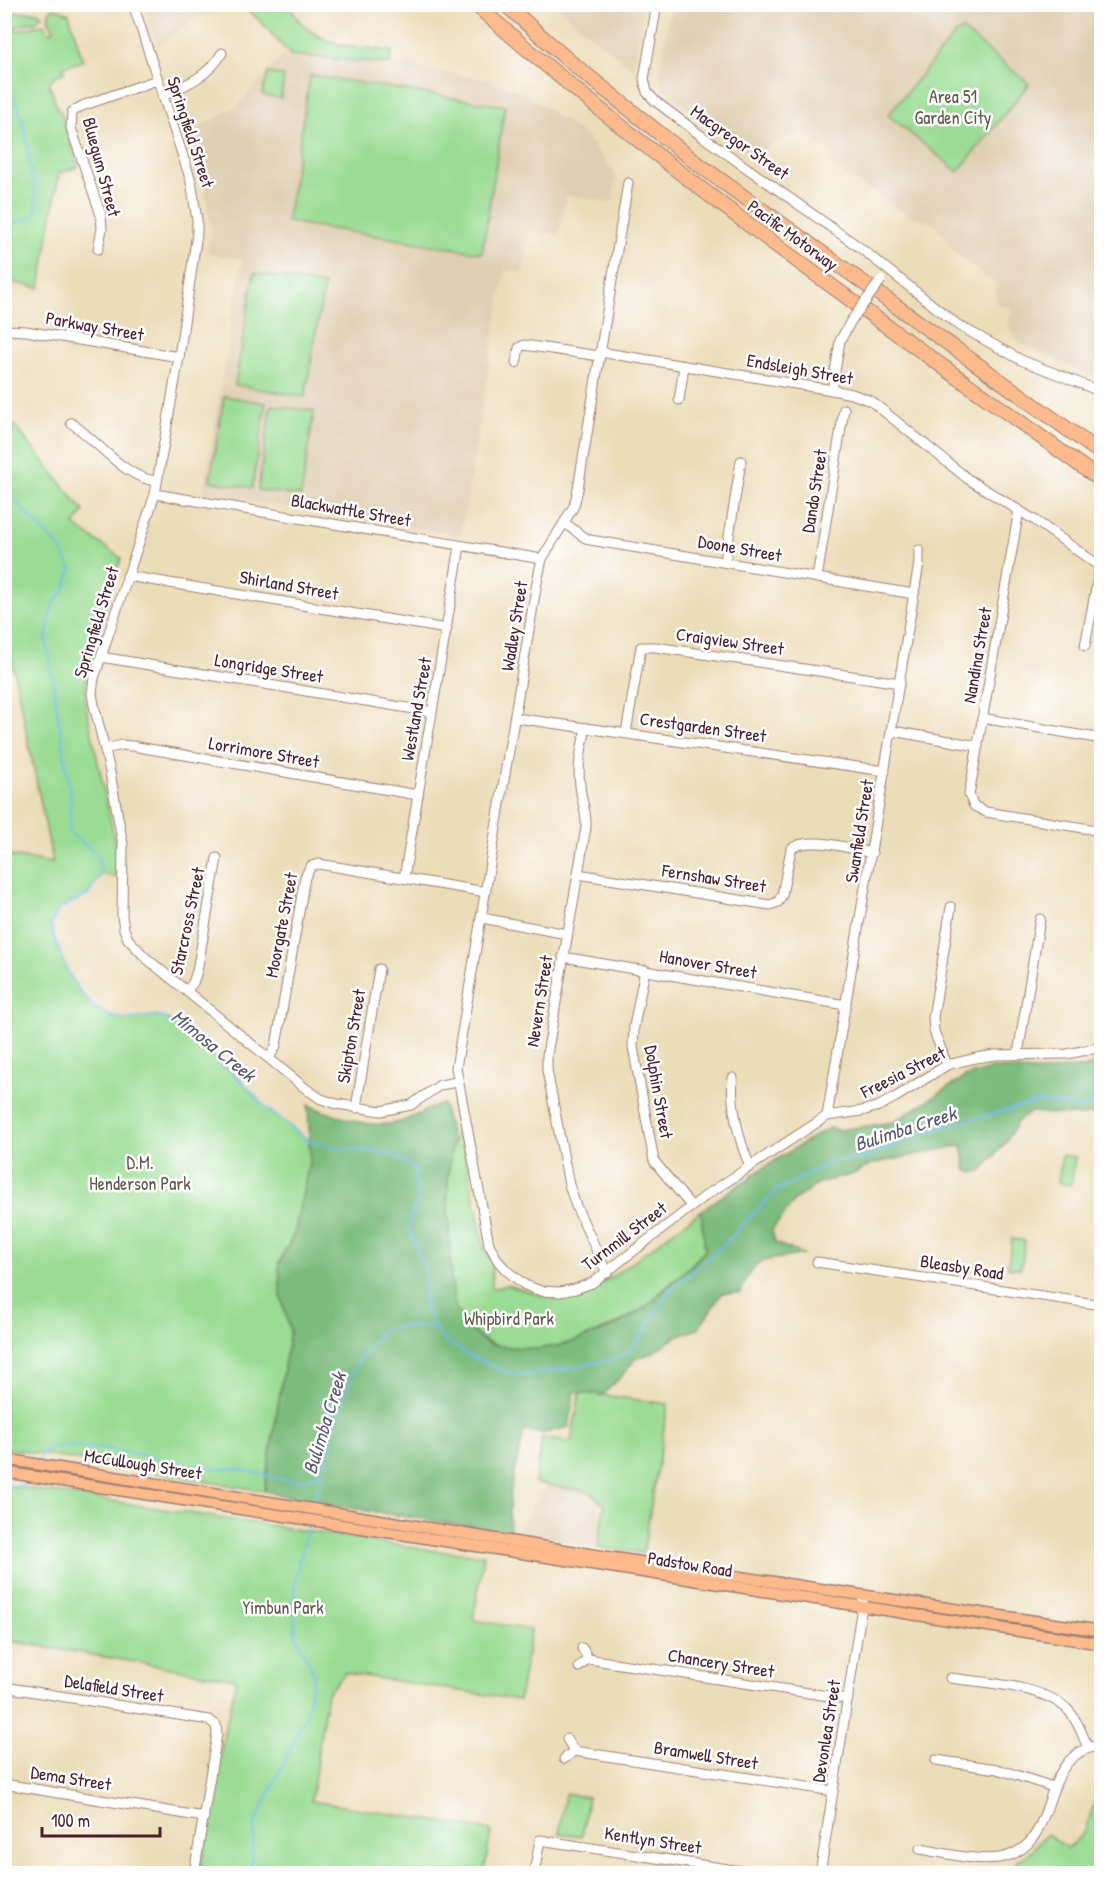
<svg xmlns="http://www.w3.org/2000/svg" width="1106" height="1878" viewBox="0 0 1106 1878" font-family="'Patrick Hand',sans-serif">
<rect width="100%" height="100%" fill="#fff"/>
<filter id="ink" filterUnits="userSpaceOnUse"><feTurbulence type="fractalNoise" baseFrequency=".0167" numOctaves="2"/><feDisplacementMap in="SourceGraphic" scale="12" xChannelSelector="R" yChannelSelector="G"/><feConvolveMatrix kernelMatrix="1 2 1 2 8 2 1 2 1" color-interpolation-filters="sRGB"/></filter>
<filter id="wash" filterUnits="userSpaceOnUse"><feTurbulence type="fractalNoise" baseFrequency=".008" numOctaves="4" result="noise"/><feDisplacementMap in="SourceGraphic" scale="24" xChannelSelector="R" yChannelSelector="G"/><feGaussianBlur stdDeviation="1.35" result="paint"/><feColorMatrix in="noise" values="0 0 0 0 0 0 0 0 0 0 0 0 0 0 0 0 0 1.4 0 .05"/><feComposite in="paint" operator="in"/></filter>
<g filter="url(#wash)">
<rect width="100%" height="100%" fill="#ecddb9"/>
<!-- built -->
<g fill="#dfceb1">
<polygon points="147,5 147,4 228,5 228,9 190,19 190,22 158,47 146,11"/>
<polygon points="556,5 645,5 633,69 570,18"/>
<polygon points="671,5 1101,5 1101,380 1021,344 1008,326 1012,308 995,303 996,285 956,254 935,224 908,215 848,177 829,161 834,155 803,131 775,142 761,152 754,153 738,145 664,90 660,78 660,68"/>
<polygon points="284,54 399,64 491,80 530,97 587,137 616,175 612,203 566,195 559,235 530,231 523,272 505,270 461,536 203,493 242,259 208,253 211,229 204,179 189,133 237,106"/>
<polygon points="547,1485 590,1492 605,1505 598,1547 514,1534"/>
</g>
<!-- green -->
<g fill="#9adc93" stroke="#727e5f" stroke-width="1.5">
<path d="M242 5H290C302 35 334 46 364 48 374 49 383 49 392 52L390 64 291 55 260 21Z"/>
<path d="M53 8 61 10 69 14 83 61 63 67 65 72 54 76 49 84 58 110 61 112 78 167 59 173 40 288 5 281 4 9H10L14 13 38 12 42 16 36 21 15 27 16 31 44 24 49 33 54 30C49 22 45 15 53 8Z"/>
<polygon points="963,30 1029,84 958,172 888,115 955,34"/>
<polygon points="268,73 284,76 281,98 262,95"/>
<polygon points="310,75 505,106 482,253 287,222"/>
<polygon points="254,273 324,285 305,397 235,385"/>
<polygon points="224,396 266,403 252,488 210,481"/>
<polygon points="271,405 314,411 301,496 258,490"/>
<path d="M4 413 84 511 74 525 121 558 86 673 85 702 117 851 116 877 101 874 88 895 59 909 51 925C61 961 82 1020 128 1019 147 1019 153 1011 172 1022L239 1079 265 1107 309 1141 310 1158 295 1232 279 1263 281 1297 290 1331 264 1491 5 1448V855L53 863 5 627Z"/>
<path d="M459 1124 485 1251 496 1265 492 1268V1289L507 1285 544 1296 559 1297 574 1296 589 1291 612 1277 701 1211 705 1250C692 1265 677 1278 662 1291 656 1297 650 1305 642 1309 592 1342 492 1381 456 1309 450 1296 450 1249 449 1232 448 1196 445 1158 459 1124Z"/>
<polygon points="1062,1155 1075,1157 1071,1185 1058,1183"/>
<polygon points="1012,1239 1025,1241 1021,1269 1008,1267"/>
<polygon points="580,1392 668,1404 643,1553 598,1547 605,1505 590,1492 535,1483 542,1438 571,1442"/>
<polygon points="5,1485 436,1551 484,1555 473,1620 531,1630 519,1700 345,1673 327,1693 311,1801 491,1830 484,1873 200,1873 226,1721 228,1719 236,1679 5,1640"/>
<polygon points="1101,1793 1101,1873 1020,1873 1016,1861 1027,1855 1047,1834 1068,1848 1085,1831 1094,1804"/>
<polygon points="565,1794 588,1797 582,1836 559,1833"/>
</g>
<!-- forest -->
<path fill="#7bbc7d" stroke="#626e54" stroke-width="1.5" d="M1101 1061V1111L1083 1116 1031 1112 1017 1122 1006 1142 982 1170 973 1173 966 1170 962 1145 872 1164 851 1175 821 1182 796 1199 772 1230 775 1243 803 1254C767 1263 757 1250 740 1293H722L698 1329 679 1335 652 1353 635 1359 621 1377 602 1395 574 1392 569 1427 543 1433 524 1431C517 1461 504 1503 511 1533L323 1504 264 1491 290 1331 281 1297 279 1263 295 1232 310 1158 308 1105C335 1116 371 1130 400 1122 415 1117 428 1108 443 1104L452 1140 448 1178V1206L451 1276 455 1308 477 1336 491 1345 537 1349 566 1344 611 1328 645 1308 695 1262 705 1250 701 1211 738 1185 749 1180 752 1175 818 1134 830 1128 839 1130 894 1122 965 1077 992 1068 1046 1072 1070 1068H1085Z"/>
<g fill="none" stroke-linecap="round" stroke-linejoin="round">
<!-- stream -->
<g stroke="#72bceb" stroke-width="2">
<path d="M4 87C27 110 26 143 31 172 34 188 38 197 36 213 26 221 15 221 4 229"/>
<path d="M4 482 13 499 60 548 71 569 65 588 52 606 46 637 71 799 69 832 97 855 101 873 88 895 59 909 51 925C61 961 82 1020 128 1019 147 1019 153 1011 172 1022L239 1078 265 1107 309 1141 336 1148 365 1150 393 1155 413 1168 418 1198 408 1226 425 1269V1308L439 1336 466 1354 513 1375 544 1373 615 1359 630 1350 643 1334 669 1291 723 1245 776 1191 834 1160H861L925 1133 984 1116 1039 1102 1090 1108 1102 1106"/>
<path d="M38 1462 45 1449C99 1439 156 1461 210 1468 222 1470 235 1468 247 1471 275 1476 295 1489 322 1471"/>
<polyline points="4,1492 8,1487 24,1484 27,1479"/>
<polyline points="313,1505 330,1448 334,1425 354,1368 383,1329 401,1326 433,1327"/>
<polyline points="250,1874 255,1824 305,1717 314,1674 296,1636 293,1603 296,1574 309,1523"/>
</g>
</g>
</g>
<g filter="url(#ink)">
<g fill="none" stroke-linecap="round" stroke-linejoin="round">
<!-- minor casing -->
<g stroke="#9b7e72" stroke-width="11">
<g id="minor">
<polyline points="133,4 191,181 197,220 197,233 179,357 155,494 94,678 92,693 94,705 109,767 123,845 122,916 124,929 128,939 146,958 305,1088 321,1099 337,1104 381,1111 411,1105 440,1085 457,1082"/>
<polyline points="657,4 644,79 647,92 655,101 703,137 859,247 958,325 1021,360 1102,392"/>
<path d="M162 96C186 85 209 76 222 53"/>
<polyline points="628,183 578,489 574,506 542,559 537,582 456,1068 489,1244 498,1261 507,1271 525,1285 541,1291 560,1292 575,1289 592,1283 708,1194 827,1116 862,1111 879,1106 896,1097 947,1065 976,1058 995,1055 1067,1054 1102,1047"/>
<polyline points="98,249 102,229 101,215 71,128 72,112 82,106 157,80"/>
<polyline points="4,330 26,331 179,357"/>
<polyline points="600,352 832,390 852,394 871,401 968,479 1036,521 1102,568"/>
<polyline points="516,363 519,348 524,345 599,356"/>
<polyline points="832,390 840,341 851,321"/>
<polyline points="679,400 684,366"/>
<path d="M71 423C97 440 125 479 157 481"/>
<polyline points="155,494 542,559"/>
<polyline points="1019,510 969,795 974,806 986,812 1102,831"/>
<polyline points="565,523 582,536 590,540 914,594"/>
<polyline points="725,562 741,461"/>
<polyline points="127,576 447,629"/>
<polyline points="817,578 844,409"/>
<polyline points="1085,646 1100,567"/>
<polyline points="101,657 432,712"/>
<polyline points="516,718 885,771"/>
<polyline points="982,718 1102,739"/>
<path d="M586 728C582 747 577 765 580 785 581 800 587 812 586 827L547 1055V1070L569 1185 576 1206 607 1273"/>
<polyline points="892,731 978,746"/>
<polyline points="626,733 641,647 655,647 900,683"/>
<polyline points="105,749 122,745 132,746 418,795"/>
<path d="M578 874 770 905 778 902 782 895 791 849C807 835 852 849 872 853"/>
<polyline points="404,878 460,546"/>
<polyline points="482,918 567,934"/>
<polyline points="563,957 846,1005"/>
<polyline points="645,970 634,1026 633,1047 654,1161 691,1206"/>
<polyline points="187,990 193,983 197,971 217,858"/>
<polyline points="1018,1054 1040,919"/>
<polyline points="269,1058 276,1046 305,877 311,866 319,864 486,892"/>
<polyline points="947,1065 934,1031 933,1018 951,907"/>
<path d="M733 1078C730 1103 739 1142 750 1166"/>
<polyline points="356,1108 379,969"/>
<polyline points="827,1116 919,563 919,550"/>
<polyline points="817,1262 1102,1305"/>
<polyline points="588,1659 848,1699"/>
<polyline points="579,1667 588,1659 582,1648"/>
<path d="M950 1678C984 1683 1045 1685 1069 1711 1078 1721 1083 1736 1088 1748"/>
<polyline points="4,1687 209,1720 216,1725 217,1734 194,1874"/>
<polyline points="574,1751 833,1791"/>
<polyline points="564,1759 574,1751 567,1739"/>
<polyline points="936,1760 997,1769 1053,1787"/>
<polyline points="4,1784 204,1817"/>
<path d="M920 1849C945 1853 974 1861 999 1858 1066 1847 1032 1754 1102 1745"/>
<polyline points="534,1874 540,1840 760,1874"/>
<polyline points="820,1874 863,1600"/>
</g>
</g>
<!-- major casing -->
<g stroke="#9b7e72" stroke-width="13">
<g id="major">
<polyline points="4,1459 614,1558 1102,1631"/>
<polyline points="4,1472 1102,1644"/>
</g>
</g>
<!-- highway casing -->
<g stroke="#9b7e72" stroke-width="16">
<g id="highway">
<path d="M475 4C672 178 889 327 1102 481"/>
<polyline points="505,4 568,60 694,161 1102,454"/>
</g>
</g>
<!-- minor -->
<use href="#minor" stroke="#fff" stroke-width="9"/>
<!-- major -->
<use href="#major" stroke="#fcba8d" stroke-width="10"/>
<!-- highway -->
<use href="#highway" stroke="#fcba8d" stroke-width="14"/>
<!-- minor-bridge casing -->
<g stroke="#9b7e72" stroke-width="11" stroke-linecap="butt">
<polyline id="minor-bridge" points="851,321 881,280"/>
</g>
<!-- minor-bridge -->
<use href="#minor-bridge" stroke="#fff" stroke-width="9"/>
</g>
</g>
<g text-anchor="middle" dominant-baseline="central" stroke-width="5" stroke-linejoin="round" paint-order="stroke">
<!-- park labels -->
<g font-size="18" fill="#62584a" stroke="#fff">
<text x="953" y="96">Area 51<tspan x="953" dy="21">Garden City</tspan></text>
<text x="140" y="1162">D.M.<tspan x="140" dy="21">Henderson Park</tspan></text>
<text x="509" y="1318">Whipbird Park</text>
<text x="283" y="1607">Yimbun Park</text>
</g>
<!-- street labels -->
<g font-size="18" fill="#4a1f2b" stroke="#fff">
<text transform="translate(191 132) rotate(72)">Springfield Street</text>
<text transform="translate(740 142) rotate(35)">Macgregor Street</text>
<text transform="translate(102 167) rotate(75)">Bluegum Street</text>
<text transform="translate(793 235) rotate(36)">Pacific Motorway</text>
<text transform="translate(95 326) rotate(10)">Parkway Street</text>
<text transform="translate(800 369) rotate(10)">Endsleigh Street</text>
<text transform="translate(814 491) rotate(-81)">Dando Street</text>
<text transform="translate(351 510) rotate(10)">Blackwattle Street</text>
<text transform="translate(740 548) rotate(10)">Doone Street</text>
<text transform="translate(289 585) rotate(10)">Shirland Street</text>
<text transform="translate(96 622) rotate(-73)">Springfield Street</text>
<text transform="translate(514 626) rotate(-81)">Wadley Street</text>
<text transform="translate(730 641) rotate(8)">Craigview Street</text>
<text transform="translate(977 655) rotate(-80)">Nandina Street</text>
<text transform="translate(269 668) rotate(9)">Longridge Street</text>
<text transform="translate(416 709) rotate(-80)">Westland Street</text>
<text transform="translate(703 727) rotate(8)">Crestgarden Street</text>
<text transform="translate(264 752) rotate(10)">Lorrimore Street</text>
<text transform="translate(859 831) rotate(-81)">Swanfield Street</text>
<text transform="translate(714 878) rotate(9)">Fernshaw Street</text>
<text transform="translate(187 921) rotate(-78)">Starcross Street</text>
<text transform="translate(281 925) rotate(-79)">Moorgate Street</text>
<text transform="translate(708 964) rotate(10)">Hanover Street</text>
<text transform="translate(539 1001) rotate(-81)">Nevern Street</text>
<text transform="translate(351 1036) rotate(-80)">Skipton Street</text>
<text transform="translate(903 1072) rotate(-27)">Freesia Street</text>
<text transform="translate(659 1092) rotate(80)">Dolphin Street</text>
<text transform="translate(624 1236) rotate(-37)">Turnmill Street</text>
<text transform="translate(962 1267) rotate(9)">Bleasby Road</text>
<text transform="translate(143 1464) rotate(9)">McCullough Street</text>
<text transform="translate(690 1564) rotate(9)">Padstow Road</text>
<text transform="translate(721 1663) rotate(9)">Chancery Street</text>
<text transform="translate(114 1688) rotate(9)">Delafield Street</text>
<text transform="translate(826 1731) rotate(-81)">Devonlea Street</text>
<text transform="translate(706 1755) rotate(9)">Bramwell Street</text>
<text transform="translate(71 1778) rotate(9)">Dema Street</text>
<text transform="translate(653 1840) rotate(9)">Kentlyn Street</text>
</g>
<!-- water labels -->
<g font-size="20" font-style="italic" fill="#58566e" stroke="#fff">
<text transform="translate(214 1045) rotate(39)">Mimosa Creek</text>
<text transform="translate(905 1128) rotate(-18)">Bulimba Creek</text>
<text transform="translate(324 1423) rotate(-73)">Bulimba Creek</text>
</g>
</g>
<!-- margin -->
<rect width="1106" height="1878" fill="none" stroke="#fff" stroke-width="24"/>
<!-- scale -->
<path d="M42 1827v9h118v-9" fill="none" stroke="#4a1f2b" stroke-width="3"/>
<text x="51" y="1827" font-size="18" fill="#4a1f2b" stroke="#ffffff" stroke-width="4.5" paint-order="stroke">100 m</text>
</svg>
